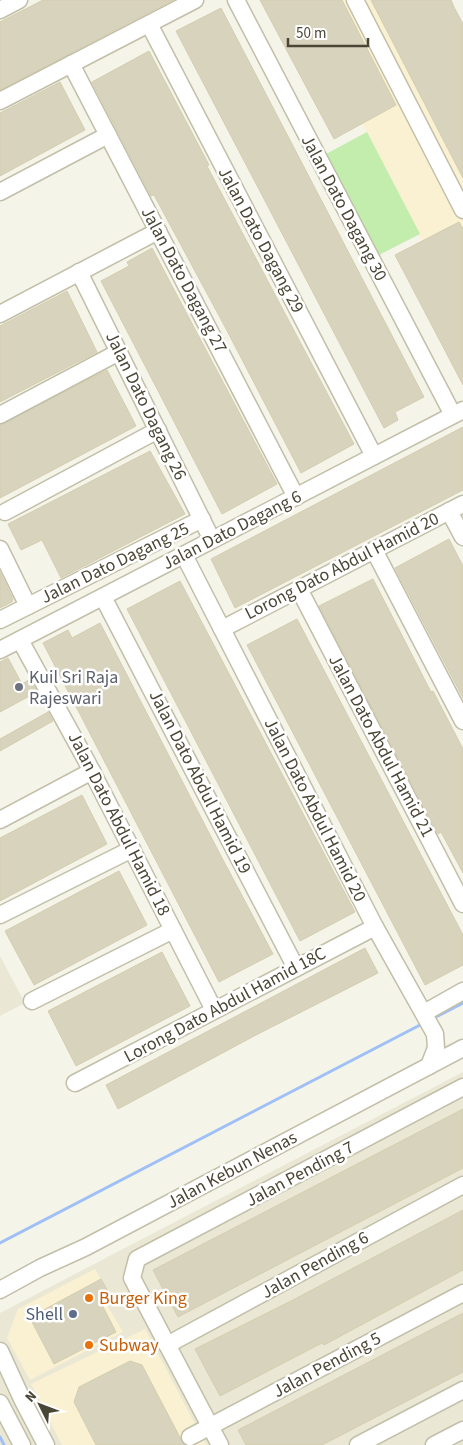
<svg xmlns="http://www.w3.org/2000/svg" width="463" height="1445" viewBox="0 0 463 1445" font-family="'Source Sans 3',sans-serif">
<rect width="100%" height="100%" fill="#f5f4e8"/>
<!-- residential -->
<g fill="#eae8d5">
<polygon points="0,956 25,1003 0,1016"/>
<polygon points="463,1072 463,1445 0,1445 0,1313"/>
</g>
<!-- commercial -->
<g fill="#f9f1d2">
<polygon points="296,0 413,0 463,94 463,320 344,88"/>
<polygon points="95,1269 114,1301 107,1305 123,1332 30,1380 7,1338 18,1309"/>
<polygon points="145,1329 206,1445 62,1445 31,1384"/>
</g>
<!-- green -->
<polygon fill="#c2edad" points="367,132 420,234 379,255 326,154"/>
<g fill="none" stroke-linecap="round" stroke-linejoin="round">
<!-- stream -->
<g stroke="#9fc0f7" stroke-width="3">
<polyline points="432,1019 463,1003"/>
<polyline points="0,1243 422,1024"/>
<polyline points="0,1437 4,1445"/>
</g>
</g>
<!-- building -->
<g fill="#d8d3bc" stroke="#d4cdaf">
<polygon points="43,0 173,0 0,90 0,22"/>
<polygon points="260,0 342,0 396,105 334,139"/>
<polygon points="371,0 451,0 454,7 463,24 463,178"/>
<polygon points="221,8 424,397 395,412 398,420 384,428 176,31"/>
<polygon points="149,51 209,165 207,166 354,444 301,473 224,325 154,195 151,196 92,82"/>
<polygon points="60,82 85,130 0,176 0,113"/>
<polygon points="459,222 463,229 463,385 395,255"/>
<polygon points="152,248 277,484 222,514 101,281 129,266 127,262"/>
<polygon points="67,291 97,352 0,402 0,326"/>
<polygon points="107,370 136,426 0,498 0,425"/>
<polygon points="463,427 463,490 235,608 211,559"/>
<polygon points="150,451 185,514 61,578 42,540 21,550 8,524"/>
<polygon points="449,539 463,566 463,698 395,568"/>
<polygon points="0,572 13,599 12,602 0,608"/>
<polygon points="373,579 431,692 433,691 463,749 463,873 441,832 438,834 319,606"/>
<polygon points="180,581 355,912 300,941 127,609"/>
<polygon points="297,619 463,935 463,965 425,985 247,645"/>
<polygon points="100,623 221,856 273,954 219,982 43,643 68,630 72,638"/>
<polygon points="8,658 22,684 30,679 37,692 0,712 0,662"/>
<polygon points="48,712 53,721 0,751 0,739"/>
<polygon points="82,795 107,844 0,901 0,838"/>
<polygon points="119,871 147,925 34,985 5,931"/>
<polygon points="365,948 378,973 256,1035 118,1109 106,1085"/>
<polygon points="162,952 190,1006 76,1066 48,1011"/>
<polygon points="463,1109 463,1168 178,1317 153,1270"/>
<polygon points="463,1210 463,1270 324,1345 322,1343 220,1396 195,1349 291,1301"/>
<polygon points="101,1279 109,1293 99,1299 116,1332 54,1364 32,1322 36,1314"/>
<polygon points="463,1313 463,1372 322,1445 246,1445 238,1430"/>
<polygon points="130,1361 142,1365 184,1445 96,1445 74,1402 79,1387"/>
</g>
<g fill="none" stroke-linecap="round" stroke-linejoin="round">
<!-- minor casing -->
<g stroke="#c2bfa9" stroke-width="19">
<g id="minor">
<polyline points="236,0 453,415"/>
<polyline points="355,0 463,210"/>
<polyline points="0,10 19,0"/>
<polyline points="149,24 374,456"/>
<polyline points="71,64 296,497"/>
<polyline points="0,101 195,0"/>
<polyline points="0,192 108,135"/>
<polyline points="79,272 212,540"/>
<polyline points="0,314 158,231"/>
<polyline points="0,415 119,352"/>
<polyline points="449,511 463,537"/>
<polyline points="5,512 158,430"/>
<polyline points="0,549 28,606"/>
<polyline points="374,550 463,721"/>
<polyline points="184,555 375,927 435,1034 436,1048 429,1066"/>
<polyline points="299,589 463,904"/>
<polyline points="103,597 296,968"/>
<polyline points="0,620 202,519"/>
<polyline points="222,629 463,504"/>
<polyline points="20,640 86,760 214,1010"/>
<polyline points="0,650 463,410"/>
<polyline points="0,820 92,771"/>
<polyline points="0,915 132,849"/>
<polyline points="32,1001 173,930"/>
<polyline points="424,1013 463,991"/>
<polyline points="75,1083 375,927"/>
<polyline points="0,1290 40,1268 86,1247 463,1048"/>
<polyline points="167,1345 463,1185"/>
<polyline points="0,1351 22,1399 46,1445"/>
<polyline points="0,1403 22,1445"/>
<polyline points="190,1437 463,1293"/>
<polyline points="220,1445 132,1278 137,1259 463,1087"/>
<polyline points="358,1445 463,1390"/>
<polyline points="434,1445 463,1430"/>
</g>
</g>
<!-- minor -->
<use href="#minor" stroke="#fff" stroke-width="16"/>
</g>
<!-- markers -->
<circle fill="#6b7280" stroke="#fff" stroke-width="2" cx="19" cy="687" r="5"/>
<g fill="#e8710a" stroke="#fff" stroke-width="2">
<circle cx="89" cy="1298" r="5"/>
<circle cx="89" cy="1345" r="5"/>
</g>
<circle fill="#5c6f8a" stroke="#fff" stroke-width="2" cx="73" cy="1314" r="5"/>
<g text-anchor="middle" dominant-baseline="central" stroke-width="5" stroke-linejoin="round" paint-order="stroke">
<!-- street labels -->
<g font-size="18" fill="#4a4636" stroke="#fff">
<text transform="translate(344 208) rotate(62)">Jalan Dato Dagang 30</text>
<text transform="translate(261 240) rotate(62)">Jalan Dato Dagang 29</text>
<text transform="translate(184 280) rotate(62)">Jalan Dato Dagang 27</text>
<text transform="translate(146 406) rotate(64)">Jalan Dato Dagang 26</text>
<text transform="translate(232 530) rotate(-27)">Jalan Dato Dagang 6</text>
<text transform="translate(115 563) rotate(-26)">Jalan Dato Dagang 25</text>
<text transform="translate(342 566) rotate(-27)">Lorong Dato Abdul Hamid 20</text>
<text transform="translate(381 746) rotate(62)">Jalan Dato Abdul Hamid 21</text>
<text transform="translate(200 782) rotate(63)">Jalan Dato Abdul Hamid 19</text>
<text transform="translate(315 810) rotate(63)">Jalan Dato Abdul Hamid 20</text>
<text transform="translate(119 824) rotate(63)">Jalan Dato Abdul Hamid 18</text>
<text transform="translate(225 1005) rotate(-28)">Lorong Dato Abdul Hamid 18C</text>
<text transform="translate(232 1170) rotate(-28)">Jalan Kebun Nenas</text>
<text transform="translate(300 1174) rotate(-28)">Jalan Pending 7</text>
<text transform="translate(315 1265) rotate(-29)">Jalan Pending 6</text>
<text transform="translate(327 1365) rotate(-28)">Jalan Pending 5</text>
</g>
<!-- worship labels -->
<g font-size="18" fill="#5b616d" stroke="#fff" text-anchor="start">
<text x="29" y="677">Kuil Sri Raja<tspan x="29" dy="21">Rajeswari</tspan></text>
</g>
<!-- food labels -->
<g font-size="18" fill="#c56008" stroke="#fff" text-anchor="start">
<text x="99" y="1298">Burger King</text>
<text x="99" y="1345">Subway</text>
</g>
<!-- service labels -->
<g font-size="18" fill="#4e5e75" stroke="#fff" text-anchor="end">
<text x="63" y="1314">Shell</text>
</g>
</g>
<!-- north arrow -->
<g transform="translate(40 1405) rotate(312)" stroke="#ffffff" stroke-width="4" paint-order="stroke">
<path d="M0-4L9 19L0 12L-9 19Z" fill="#4a4636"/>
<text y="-8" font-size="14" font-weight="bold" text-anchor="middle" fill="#4a4636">N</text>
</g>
<!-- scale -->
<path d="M288 38v8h80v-8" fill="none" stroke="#4a4636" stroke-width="2.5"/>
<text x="296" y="38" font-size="15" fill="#4a4636" stroke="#ffffff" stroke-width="4" paint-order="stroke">50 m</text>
</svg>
